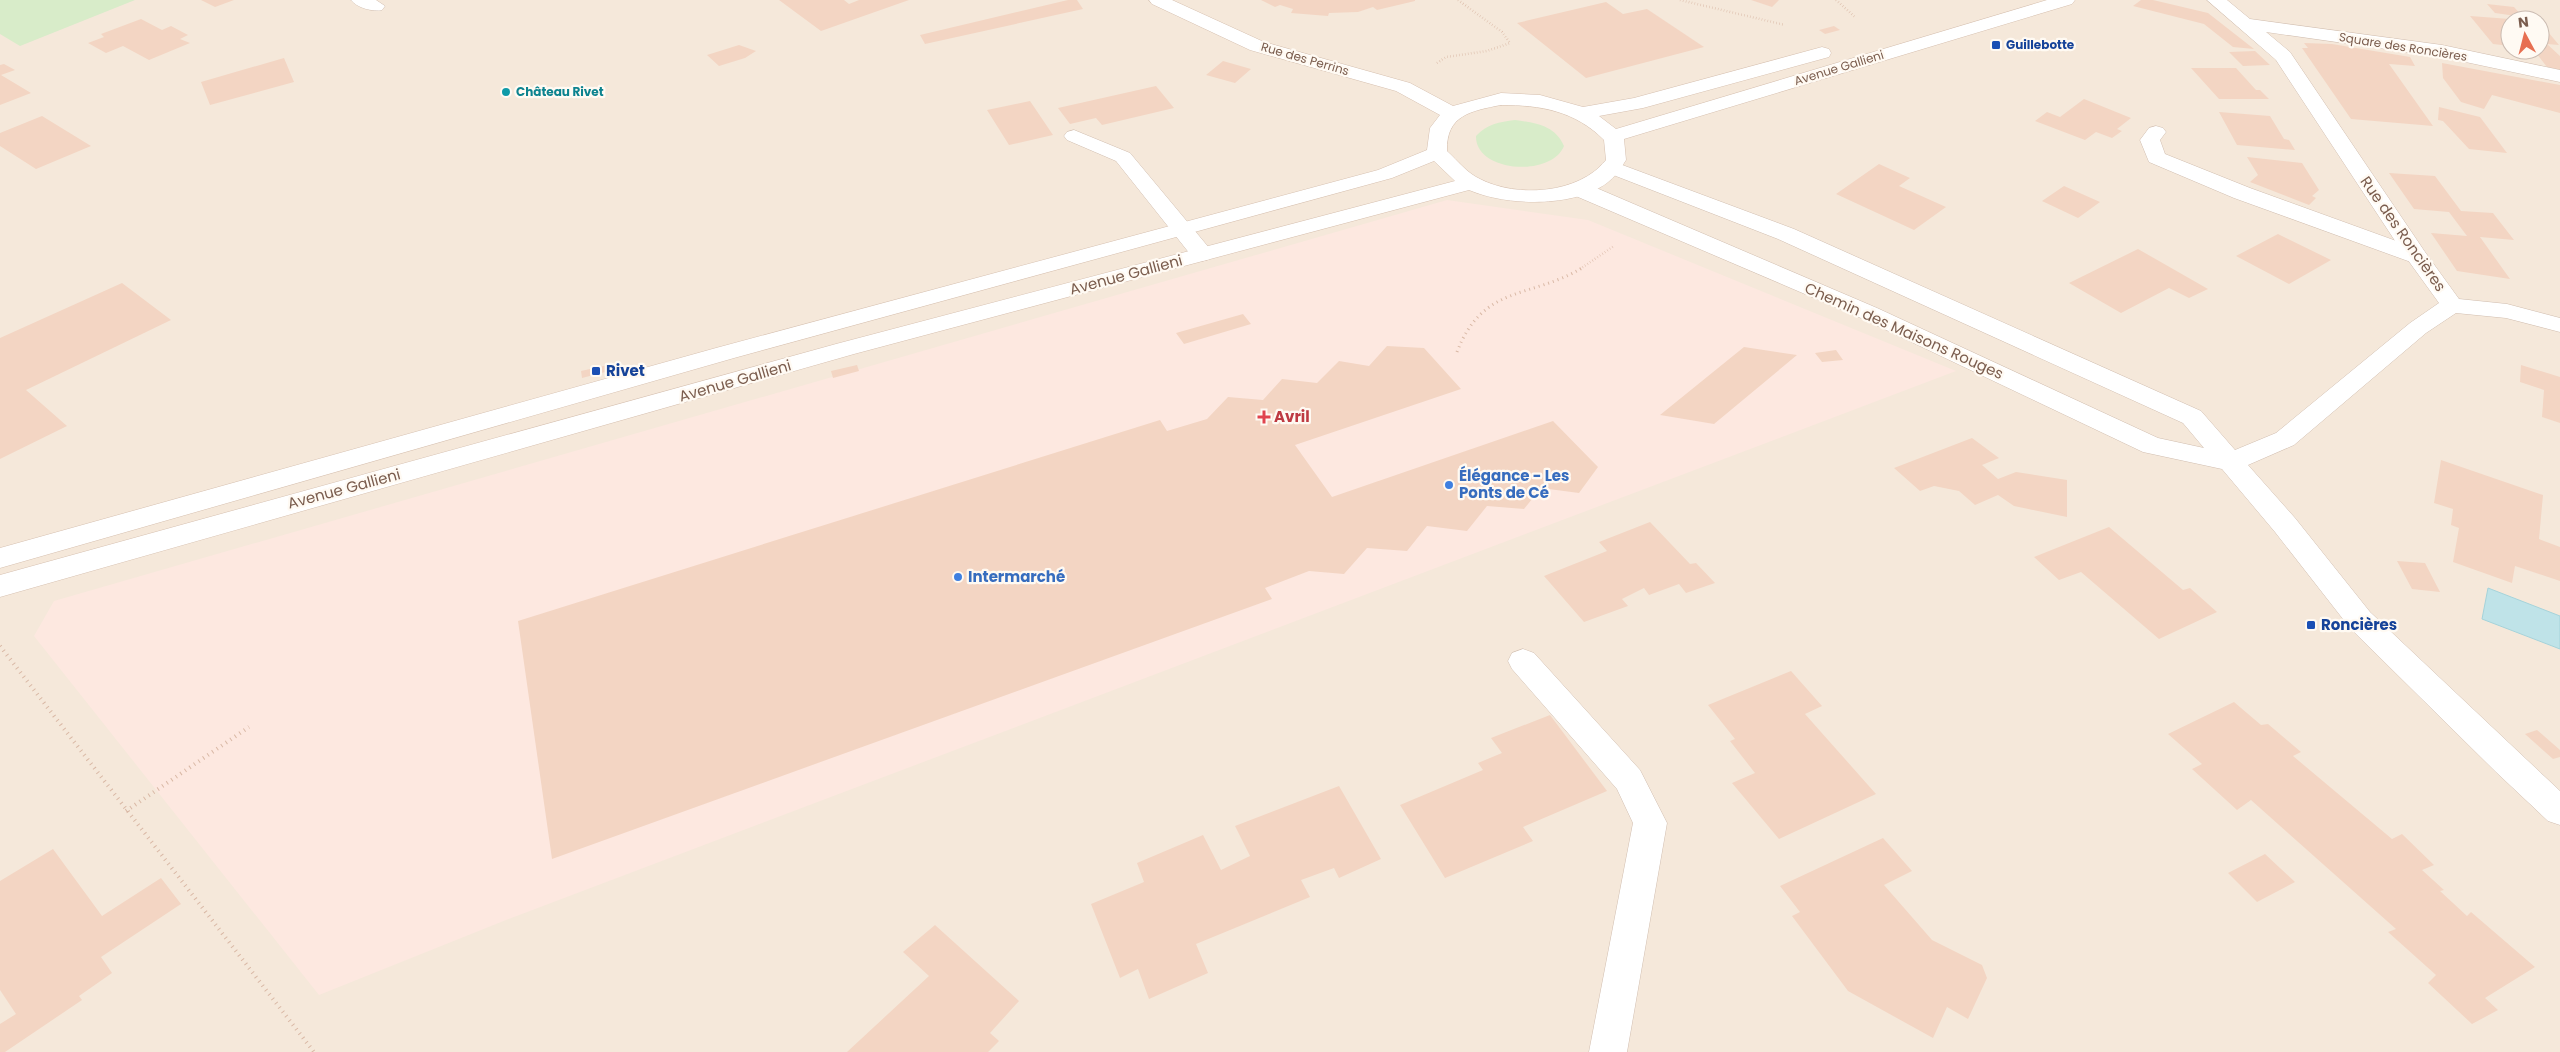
<svg xmlns="http://www.w3.org/2000/svg" width="2560" height="1052" font-family="Poppins,sans-serif">
	<style>
		.residential { fill: #f5e8da; fill-rule: evenodd }
		.commercial { fill: #fde8e0 }
		.green { fill: #d8ecc9 }
		.water { fill: #bfe3e8; stroke: #a5d3da }
		.building { fill: #f3d5c3 }
		.lines { fill: none; stroke-linecap: round; stroke-linejoin: round }
		.lane-casing { stroke: #d1beb0; stroke-width: 1 }
		.street-casing { stroke: #d1beb0; stroke-width: 1 }
		.secondary-casing { stroke: #d6c0b0; stroke-width: 1 }
		.path-far2 { stroke: #d9b8a5; stroke-width: 2.5; stroke-dasharray: 0.5 2.5; stroke-linecap: butt }
		.path-far1 { stroke: #d9b8a5; stroke-width: 3; stroke-dasharray: 1 4; stroke-linecap: butt }
		.path { stroke: #d9b8a5; stroke-width: 4; stroke-dasharray: 1 4.5; stroke-linecap: butt }
		.lane { fill: #fff; fill-rule: evenodd }
		.street { fill: #fff; fill-rule: evenodd }
		.secondary { fill: #fff; fill-rule: evenodd }
		.transit-dot { fill: #1a4fb4; stroke: #fffaf3; stroke-width: 2 }
		.culture-dot { fill: #0f9aa8; stroke: #fffaf3; stroke-width: 2 }
		.health-dot { fill: #e0444e; stroke: #fffaf3; stroke-width: 2 }
		.shop-dot { fill: #3f7fe0; stroke: #fffaf3; stroke-width: 2 }
		.labels { text-anchor: middle; stroke-width: 4.5; stroke-linejoin: round; paint-order: stroke }
		.far-transit-label { font-size: 12px; font-weight: bold; fill: #164399; stroke: #fffaf3; text-anchor: start }
		.far-street-label { font-size: 12px; fill: #7a5c4d; stroke: #fffaf3 }
		.far-culture-label { font-size: 12px; font-weight: bold; fill: #0d838f; stroke: #fffaf3; text-anchor: start }
		.street-label { font-size: 15px; fill: #7a5c4d; stroke: #fffaf3 }
		.transit-label { font-size: 15px; font-weight: bold; fill: #164399; stroke: #fffaf3; text-anchor: start }
		.health-label { font-size: 15px; font-weight: bold; fill: #be3a42; stroke: #fffaf3; text-anchor: start }
		.shop-label { font-size: 15px; font-weight: bold; fill: #366cbe; stroke: #fffaf3; text-anchor: start }
	</style>
	<rect width="100%" height="100%" fill="#fdf6ec"/>
	<path class="residential" d="M 0,0 L 2560,0 L 2560,1052 L 0,1052 ZM 2510,20 L 2540,20 L 2540,50 L 2510,50 Z"/>
	<path class="commercial" d="M 1447,200 L 1588,220 L 1956,371 L 506,920 L 319,995 L 34,636 L 54,601 Z"/>
	<path class="green" d="M 0,0 L 135,0 L 20,46 L 0,34 Z
		M 1515,120 C 1535,123 1555,125 1564,146 C 1551,178 1475,172 1476,136 C 1487,124 1499,122 1515,120 Z"/>
	<path class="water" d="M 2488,588 L 2560,616 L 2560,649 L 2482,619 Z"/>
	<path class="building" d="M 201,0 L 234,0 L 215,7 Z
		M 779,0 L 844,0 L 849,4 L 859,0 L 909,0 L 821,31 Z
		M 1068,0 L 1077,0 L 1083,9 L 925,44 L 920,35 Z
		M 1261,0 L 1415,0 L 1415,1 L 1377,10 L 1373,7 L 1358,12 L 1329,13 L 1328,16 L 1291,13 L 1293,9 L 1280,5 L 1275,7 Z
		M 1751,0 L 1779,0 L 1772,7 Z
		M 2141,0 L 2153,0 L 2208,13 L 2254,49 L 2233,47 L 2204,24 L 2133,6 Z
		M 1606,2 L 1623,14 L 1647,9 L 1704,47 L 1586,78 L 1517,23 Z
		M 2487,4 L 2514,7 L 2523,17 L 2495,13 Z
		M 2470,16 L 2510,19 L 2510,46 L 2493,44 Z
		M 141,19 L 162,30 L 171,26 L 188,35 L 180,39 L 190,43 L 149,60 L 123,46 L 106,53 L 88,43 L 104,37 L 101,34 Z
		M 1834,26 L 1840,30 L 1825,34 L 1819,30 Z
		M 2540,26 L 2543,26 L 2559,45 L 2547,44 L 2560,56 L 2560,70 L 2547,67 L 2537,54 L 2516,51 L 2540,50 Z
		M 2304,43 L 2332,44 L 2410,57 L 2415,66 L 2389,64 L 2433,126 L 2351,119 L 2302,48 L 2308,48 Z
		M 739,45 L 756,51 L 745,58 L 719,66 L 707,55 Z
		M 2255,51 L 2270,65 L 2243,66 L 2229,52 Z
		M 284,58 L 294,82 L 210,105 L 201,82 Z
		M 1223,61 L 1251,69 L 1235,83 L 1206,75 Z
		M 2442,63 L 2560,85 L 2560,113 L 2492,95 L 2484,109 L 2461,102 L 2443,78 Z
		M 4,64 L 15,70 L 1,75 L 31,93 L 0,105 L 0,65 Z
		M 2191,68 L 2236,68 L 2256,90 L 2260,90 L 2269,99 L 2219,99 Z
		M 1156,86 L 1174,108 L 1102,125 L 1096,118 L 1070,124 L 1058,108 Z
		M 2084,99 L 2131,118 L 2117,129 L 2122,131 L 2112,138 L 2096,132 L 2085,140 L 2035,121 L 2047,112 L 2060,117 Z
		M 1030,101 L 1053,135 L 1009,145 L 987,110 Z
		M 2439,107 L 2480,117 L 2507,153 L 2469,149 L 2443,121 L 2438,120 Z
		M 2219,112 L 2270,116 L 2284,139 L 2289,140 L 2295,150 L 2237,145 Z
		M 42,116 L 91,146 L 36,169 L 0,146 L 0,133 Z
		M 2247,157 L 2302,163 L 2319,190 L 2312,196 L 2316,198 L 2309,205 L 2250,182 L 2258,175 Z
		M 1879,164 L 1910,178 L 1899,186 L 1946,207 L 1914,230 L 1836,194 Z
		M 2389,173 L 2435,176 L 2461,211 L 2493,213 L 2514,240 L 2480,237 L 2510,279 L 2457,271 L 2431,233 L 2467,236 L 2449,212 L 2414,209 Z
		M 2064,186 L 2100,202 L 2078,218 L 2042,201 Z
		M 2278,234 L 2331,260 L 2289,284 L 2236,256 Z
		M 2138,249 L 2208,289 L 2189,298 L 2169,288 L 2121,313 L 2069,283 Z
		M 122,283 L 171,320 L 26,390 L 67,426 L 0,459 L 0,338 Z
		M 1243,314 L 1251,324 L 1184,344 L 1176,333 Z
		M 1387,346 L 1424,348 L 1461,389 L 1295,445 L 1332,497 L 1553,421 L 1598,467 L 1579,493 L 1541,488 L 1524,509 L 1487,506 L 1467,531 L 1427,526 L 1407,551 L 1367,548 L 1344,574 L 1309,571 L 1265,588 L 1272,599 L 552,859 L 518,621 L 1160,420 L 1167,431 L 1207,419 L 1228,397 L 1263,400 L 1282,379 L 1317,383 L 1339,361 L 1369,366 Z
		M 1744,347 L 1797,355 L 1714,424 L 1660,415 Z
		M 1836,350 L 1843,360 L 1822,362 L 1815,353 Z
		M 608,365 L 609,371 L 582,378 L 581,371 Z
		M 857,365 L 859,371 L 833,378 L 831,371 Z
		M 2521,365 L 2560,377 L 2560,423 L 2542,417 L 2544,390 L 2520,382 Z
		M 1972,438 L 1999,458 L 1982,465 L 1998,479 L 2016,472 L 2067,480 L 2067,517 L 2014,506 L 1998,495 L 1975,505 L 1959,491 L 1934,486 L 1920,491 L 1894,468 Z
		M 2441,460 L 2543,495 L 2539,539 L 2560,547 L 2560,581 L 2515,566 L 2512,583 L 2453,562 L 2459,528 L 2451,525 L 2453,509 L 2434,503 Z
		M 1650,522 L 1690,564 L 1696,563 L 1715,583 L 1686,593 L 1679,584 L 1649,595 L 1644,588 L 1622,599 L 1628,606 L 1584,622 L 1544,576 L 1607,551 L 1599,542 Z
		M 2109,527 L 2183,590 L 2190,588 L 2217,612 L 2159,639 L 2081,572 L 2059,580 L 2034,557 Z
		M 2397,561 L 2425,563 L 2440,592 L 2412,589 Z
		M 1791,671 L 1822,706 L 1805,714 L 1876,794 L 1779,839 L 1732,783 L 1755,773 L 1730,741 L 1735,739 L 1708,705 Z
		M 2234,702 L 2261,725 L 2268,724 L 2301,752 L 2293,756 L 2392,839 L 2402,834 L 2434,865 L 2422,870 L 2444,890 L 2440,891 L 2467,916 L 2471,912 L 2535,967 L 2485,998 L 2498,1010 L 2472,1024 L 2428,983 L 2436,975 L 2388,932 L 2396,929 L 2251,800 L 2237,810 L 2192,769 L 2202,764 L 2168,734 Z
		M 1550,715 L 1607,791 L 1523,827 L 1533,841 L 1445,878 L 1400,805 L 1483,770 L 1478,763 L 1502,753 L 1491,738 Z
		M 2537,730 L 2560,750 L 2560,757 L 2553,759 L 2525,734 Z
		M 1339,786 L 1381,859 L 1339,878 L 1334,868 L 1301,880 L 1310,897 L 1196,944 L 1208,973 L 1149,999 L 1138,969 L 1120,978 L 1091,904 L 1144,882 L 1137,863 L 1203,835 L 1221,870 L 1250,856 L 1235,826 Z
		M 1883,838 L 1912,871 L 1884,885 L 1932,940 L 1982,965 L 1987,978 L 1968,1019 L 1947,1007 L 1933,1038 L 1848,991 L 1792,916 L 1800,912 L 1780,886 Z
		M 53,849 L 102,916 L 161,878 L 181,904 L 101,957 L 112,973 L 79,996 L 82,1000 L 5,1052 L 0,1052 L 0,1024 L 16,1014 L 0,990 L 0,881 Z
		M 2265,854 L 2295,882 L 2257,902 L 2228,873 Z
		M 935,925 L 1019,1001 L 990,1033 L 999,1041 L 988,1052 L 847,1052 L 929,976 L 903,952 Z"/>
	<g class="lines">
		<g class="lane-casing">
			<path id="lane" d="M 2156,126 L 2163,128 L 2166,132 L 2160,140 L 2165,154 L 2250,188 L 2424,251 L 2427,256 L 2424,261 L 2416,263 L 2408,261 L 2234,198 L 2149,162 L 2140,140 L 2149,128 Z
				M 1074,130 L 1130,153 L 1210,249 L 1213,254 L 1210,259 L 1202,261 L 1194,259 L 1116,161 L 1067,140 L 1064,136 L 1067,132 Z
				M 1523,649 L 1534,653 L 1640,770 L 1667,823 L 1627,1052 L 1589,1052 L 1633,823 L 1617,789 L 1512,669 L 1508,661 L 1512,653 Z"/>
		</g>
		<g class="street-casing">
			<path id="street" d="M 351,0 L 376,0 L 385,6 L 382,10 C 373,12 357,8 351,0 Z
				M 2207,0 L 2227,0 L 2250,19 L 2442,45 L 2560,70 L 2560,82 L 2442,57 L 2266,32 L 2290,52 L 2425,252 L 2459,299 L 2507,304 L 2560,318 L 2560,332 L 2506,318 L 2456,313 L 2426,333 L 2294,445 L 2248,465 L 2295,518 L 2370,612 L 2560,791 L 2560,825 L 2548,821 L 2496,772 L 2350,628 L 2275,532 L 2222,469 L 2143,452 L 1861,318 L 1571,194 L 1568,189 L 1571,184 L 1579,183 L 1587,184 L 1877,308 L 2158,438 L 2204,448 L 2183,423 L 1778,239 L 1603,171 L 1600,167 L 1603,163 L 1610,161 L 1617,163 L 1794,229 L 2201,411 L 2235,450 L 2276,433 L 2410,323 L 2439,303 L 2405,256 L 2276,60 Z"/>
		</g>
		<g class="secondary-casing">
			<path id="secondary" d="M 1149,0 L 1172,0 L 1264,42 L 1410,83 L 1453,106 L 1501,93 L 1540,95 L 1583,107 L 1634,98 L 1822,47 L 1829,49 L 1831,53 L 1829,57 L 1643,108 L 1599,116 L 1616,129 L 2047,0 L 2075,0 L 2072,4 L 1624,139 L 1626,160 C 1621,168 1615,177 1607,183 C 1573,208 1506,206 1469,190 L 854,354 L 0,597 L 0,575 L 836,344 L 1455,181 L 1434,161 L 1392,178 L 734,358 L 0,568 L 0,548 L 716,348 L 1378,170 L 1427,150 L 1430,128 L 1440,115 L 1396,91 L 1250,50 L 1152,4 ZM 1501,105 C 1541,105 1575,111 1604,140 L 1606,160 C 1579,194 1517,198 1480,179 C 1467,173 1458,161 1447,151 C 1446,115 1471,111 1501,105 Z"/>
		</g>
		<path class="path-far2" d="M 1680,0 L 1785,25
			M 1836,0 L 1856,18
			M 1437,63 L 1446,57 L 1487,51 L 1510,43 L 1502,32 L 1458,0
			M 1580,269 L 1614,246"/>
		<path class="path-far1" d="M 1457,352 C 1483,284 1530,299 1582,268"/>
		<path class="path" d="M 0,646 L 314,1052
			M 126,811 L 249,727"/>
		<use href="#lane" class="lane"/>
		<use href="#street" class="street"/>
		<use href="#secondary" class="secondary"/>
	</g>
	<g class="transit-dot">
		<rect x="1991" y="40" width="10" height="10" rx="2.5"/>
		<rect x="591" y="366" width="10" height="10" rx="2.5"/>
		<rect x="2306" y="620" width="10" height="10" rx="2.5"/>
	</g>
	<circle class="culture-dot" cx="506" cy="92" r="5"/>
	<path class="health-dot" d="M1261.5 409.5h5v5h5v5h-5v5h-5v-5h-5v-5h5z"/>
	<g class="shop-dot">
		<circle cx="1449" cy="485" r="5"/>
		<circle cx="958" cy="577" r="5"/>
	</g>
	<g class="labels">
		<g class="far-transit-label">
			<text x="2006" y="49">Guillebotte</text>
		</g>
		<g class="far-street-label">
			<text transform="translate(2403 47) rotate(9)" y="4">Square des Roncières</text>
			<text transform="translate(1305 59) rotate(16)" y="4">Rue des Perrins</text>
			<text transform="translate(1839 68) rotate(-17)" y="4">Avenue Gallieni</text>
		</g>
		<g class="far-culture-label">
			<text x="516" y="96">Château Rivet</text>
		</g>
		<g class="street-label">
			<text transform="translate(2403 234) rotate(55)" y="5">Rue des Roncières</text>
			<text transform="translate(1126 275) rotate(-15)" y="5">Avenue Gallieni</text>
			<text transform="translate(1904 331) rotate(24)" y="5">Chemin des Maisons Rouges</text>
			<text transform="translate(735 381) rotate(-16)" y="5">Avenue Gallieni</text>
			<text transform="translate(344 489) rotate(-15)" y="5">Avenue Gallieni</text>
		</g>
		<g class="transit-label">
			<text x="606" y="376">Rivet</text>
			<text x="2321" y="630">Roncières</text>
		</g>
		<g class="health-label">
			<text x="1274" y="422">Avril</text>
		</g>
		<g class="shop-label">
			<text x="1459" y="481">Élégance - Les<tspan x="1459" dy="17">Ponts de Cé</tspan></text>
			<text x="968" y="582">Intermarché</text>
		</g>
	</g>
	<g transform="translate(2525 35) rotate(353)"><circle r="24" fill="#fffaf3" stroke="#cabbb1"/>
	<path d="M0-4L9 19L0 12L-9 19Z" fill="#e76f51"/>
	<text y="-8" font-size="14" font-weight="bold" text-anchor="middle" fill="#7a5c4d">N</text>
	</g>
</svg>
